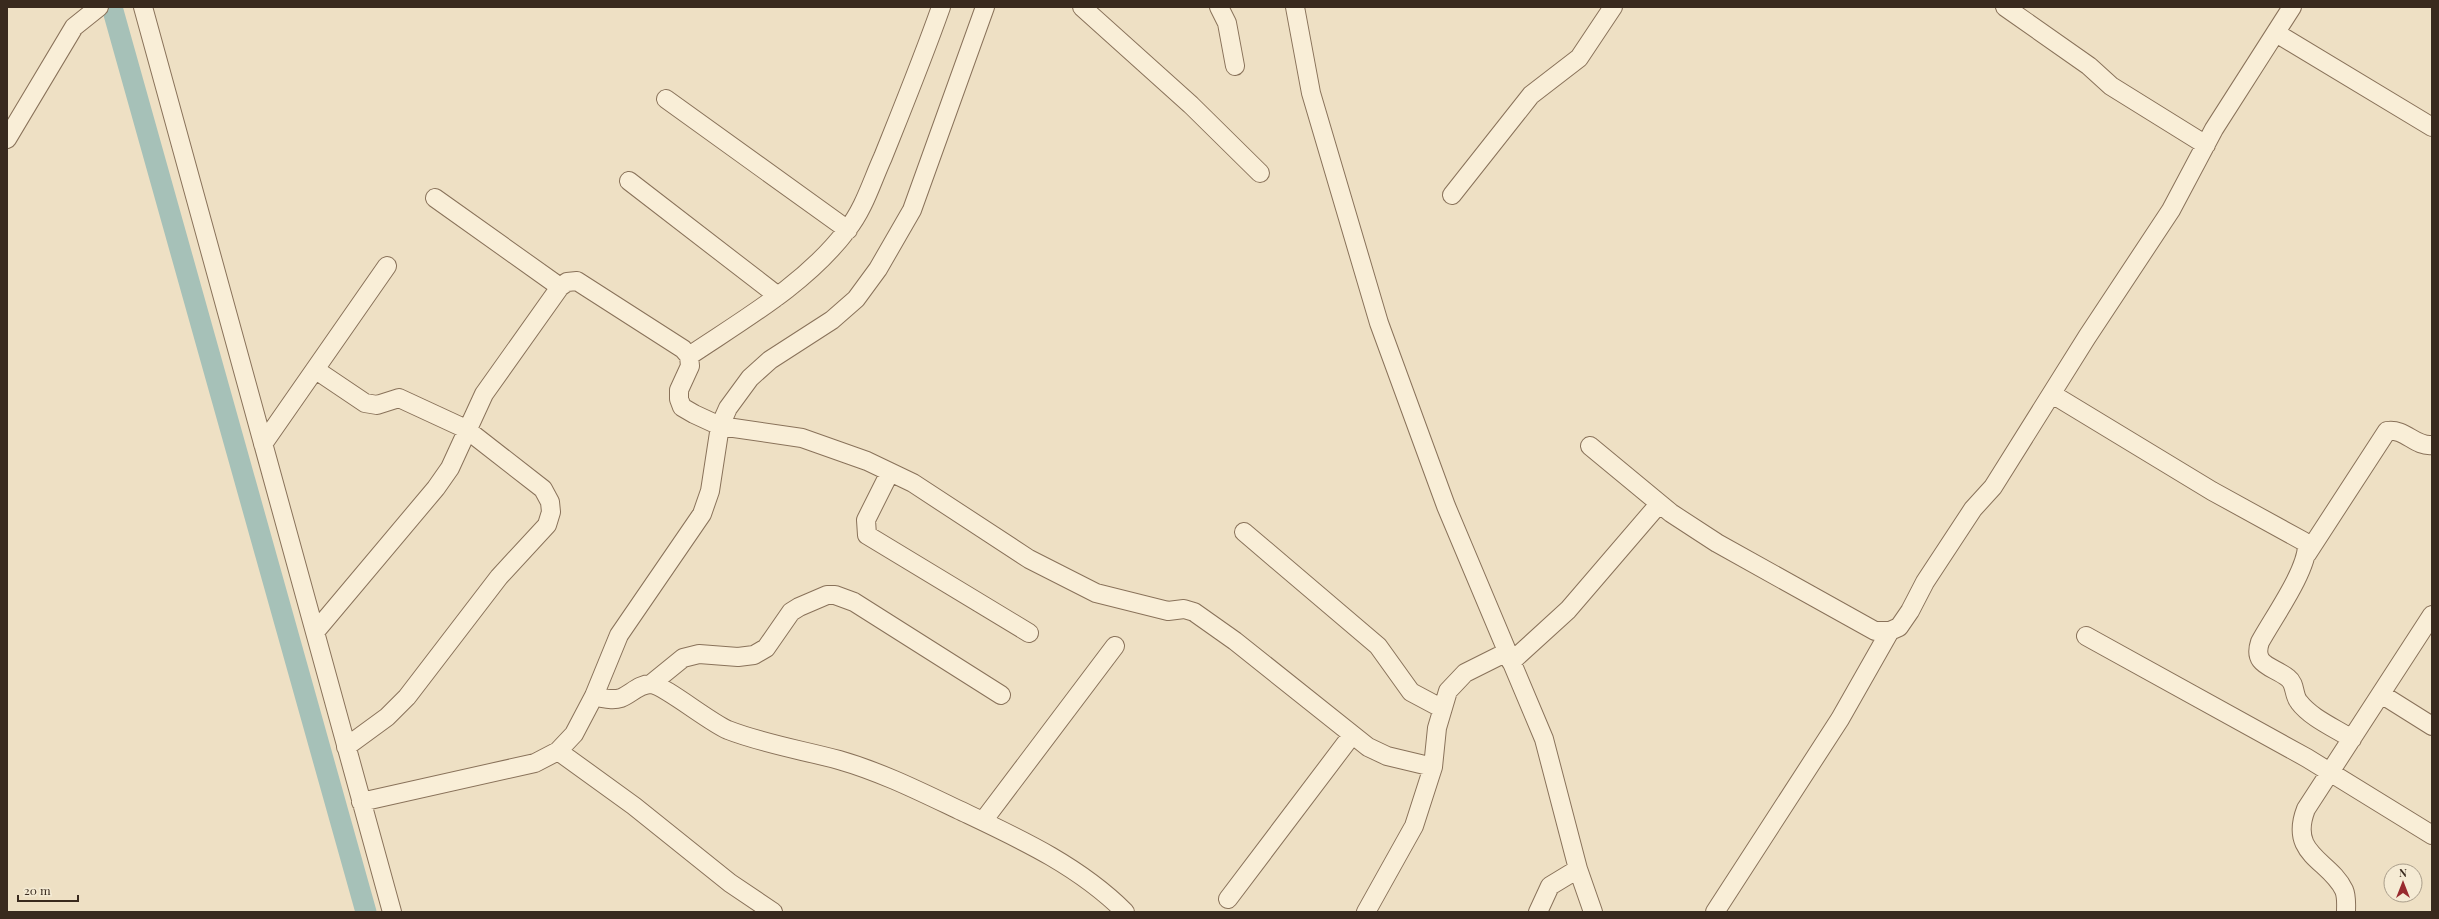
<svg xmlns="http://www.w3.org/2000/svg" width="2439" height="919" font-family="'Playfair Display',serif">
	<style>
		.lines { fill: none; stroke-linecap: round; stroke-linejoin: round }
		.canal { stroke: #a6c1b8; stroke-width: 21 }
		.minor-casing { stroke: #89725a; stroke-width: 20 }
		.minor { stroke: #f9eed7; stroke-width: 18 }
	</style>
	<rect width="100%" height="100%" fill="#eee0c4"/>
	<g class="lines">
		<path class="canal" d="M 112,7 L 366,912"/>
		<g class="minor-casing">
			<path id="minor" d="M 143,7 L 392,912
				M 1082,7 L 1191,105 L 1260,173
				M 1219,7 L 1227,23 L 1235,66
				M 1295,7 L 1311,93 L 1379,323 L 1446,506 L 1544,739 L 1578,869 L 1593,912
				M 2005,7 L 2089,66 L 2111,86 L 2206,145
				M 2276,33 L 2432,127
				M 666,99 L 848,230
				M 7,139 L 74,27 L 99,7
				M 629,181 L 778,296
				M 1452,195 L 1531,95 L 1579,58 L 1613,7
				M 435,198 L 560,287
				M 689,356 C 744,319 806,284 847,230 C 864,209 872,181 883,157 C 903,107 923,58 941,7
				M 316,370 L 365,403 L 377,405 L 399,398 L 466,429 L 543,489 L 550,502 L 551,512 L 547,525 L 499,577 L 407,697 L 387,717 L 346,747
				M 2052,394 L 2212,491 L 2303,541 L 2307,545 C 2307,571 2273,618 2260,642 C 2252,666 2273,666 2288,678 C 2296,684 2293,695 2299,702 C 2311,718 2335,728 2352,739
				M 263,444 L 387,266
				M 1590,446 L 1671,513 L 1717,543 L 1875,631 L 1890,631 L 1899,627 L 1910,611 L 1925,582 L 1973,509 L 1993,487 L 2087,337 L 2171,210 L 2214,129 L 2292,7
				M 890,472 L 866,520 L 867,535 L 1029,633
				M 1244,532 L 1378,646 L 1411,692 L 1441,708
				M 2307,554 L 2387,431 C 2405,428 2415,447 2432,445
				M 315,632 L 436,488 L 450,468 L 484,394 L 560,287 L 567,282 L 577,281 L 683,349 L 689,356 L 690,366 L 679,390 L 679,399 L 682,407 L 694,414 L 720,426 L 802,438 L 867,461 L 913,483 L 1029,559 L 1096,593 L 1168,611 L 1184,609 L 1194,612 L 1235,641 L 1368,747 L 1387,756 L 1433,767
				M 2086,636 L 2307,758 L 2432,835
				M 1511,662 L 1568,610 L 1659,504
				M 651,684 L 683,658 L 699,654 L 738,657 L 754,655 L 766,648 L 791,612 L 799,607 L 827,595 L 835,595 L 854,602 L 1001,695
				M 2381,694 L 2432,726
				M 594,696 C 603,698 612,701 621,698 C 631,694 639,684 651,684 C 664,685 709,722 728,730 C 764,744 802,750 839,760 C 881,772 919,791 959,810 C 1018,838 1078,865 1125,912
				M 558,751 L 634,806 L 730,883 L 773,912
				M 361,802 L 535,763 L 558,751 L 574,734 L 594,696 L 619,635 L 702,514 L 710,491 L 720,426 L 728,408 L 750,378 L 770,360 L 832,320 L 856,299 L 878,269 L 912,210 L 985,7
				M 983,821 L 1115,646
				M 1228,899 L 1352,735
				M 1366,912 L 1414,826 L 1433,767 L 1437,728 L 1448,691 L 1465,673 L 1507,652
				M 1538,912 L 1550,886 L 1578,869
				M 1715,912 L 1840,719 L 1890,631
				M 2346,912 C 2346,905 2347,897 2344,890 C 2330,860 2288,855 2306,809 L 2432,615"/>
		</g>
		<use href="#minor" class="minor"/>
	</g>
	<rect width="2439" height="919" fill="none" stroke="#392a1e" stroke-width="16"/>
	<g transform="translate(2403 883)"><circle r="19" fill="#f5ebd4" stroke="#aa9e8b"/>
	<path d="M0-3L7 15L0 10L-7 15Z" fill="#982a2e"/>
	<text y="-6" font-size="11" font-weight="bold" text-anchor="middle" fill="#392a1e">N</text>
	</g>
	<path d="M18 895v6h60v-6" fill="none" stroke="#392a1e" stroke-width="2"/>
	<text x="24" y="895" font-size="12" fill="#392a1e" stroke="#f5ebd4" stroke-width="3" paint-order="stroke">20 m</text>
</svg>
